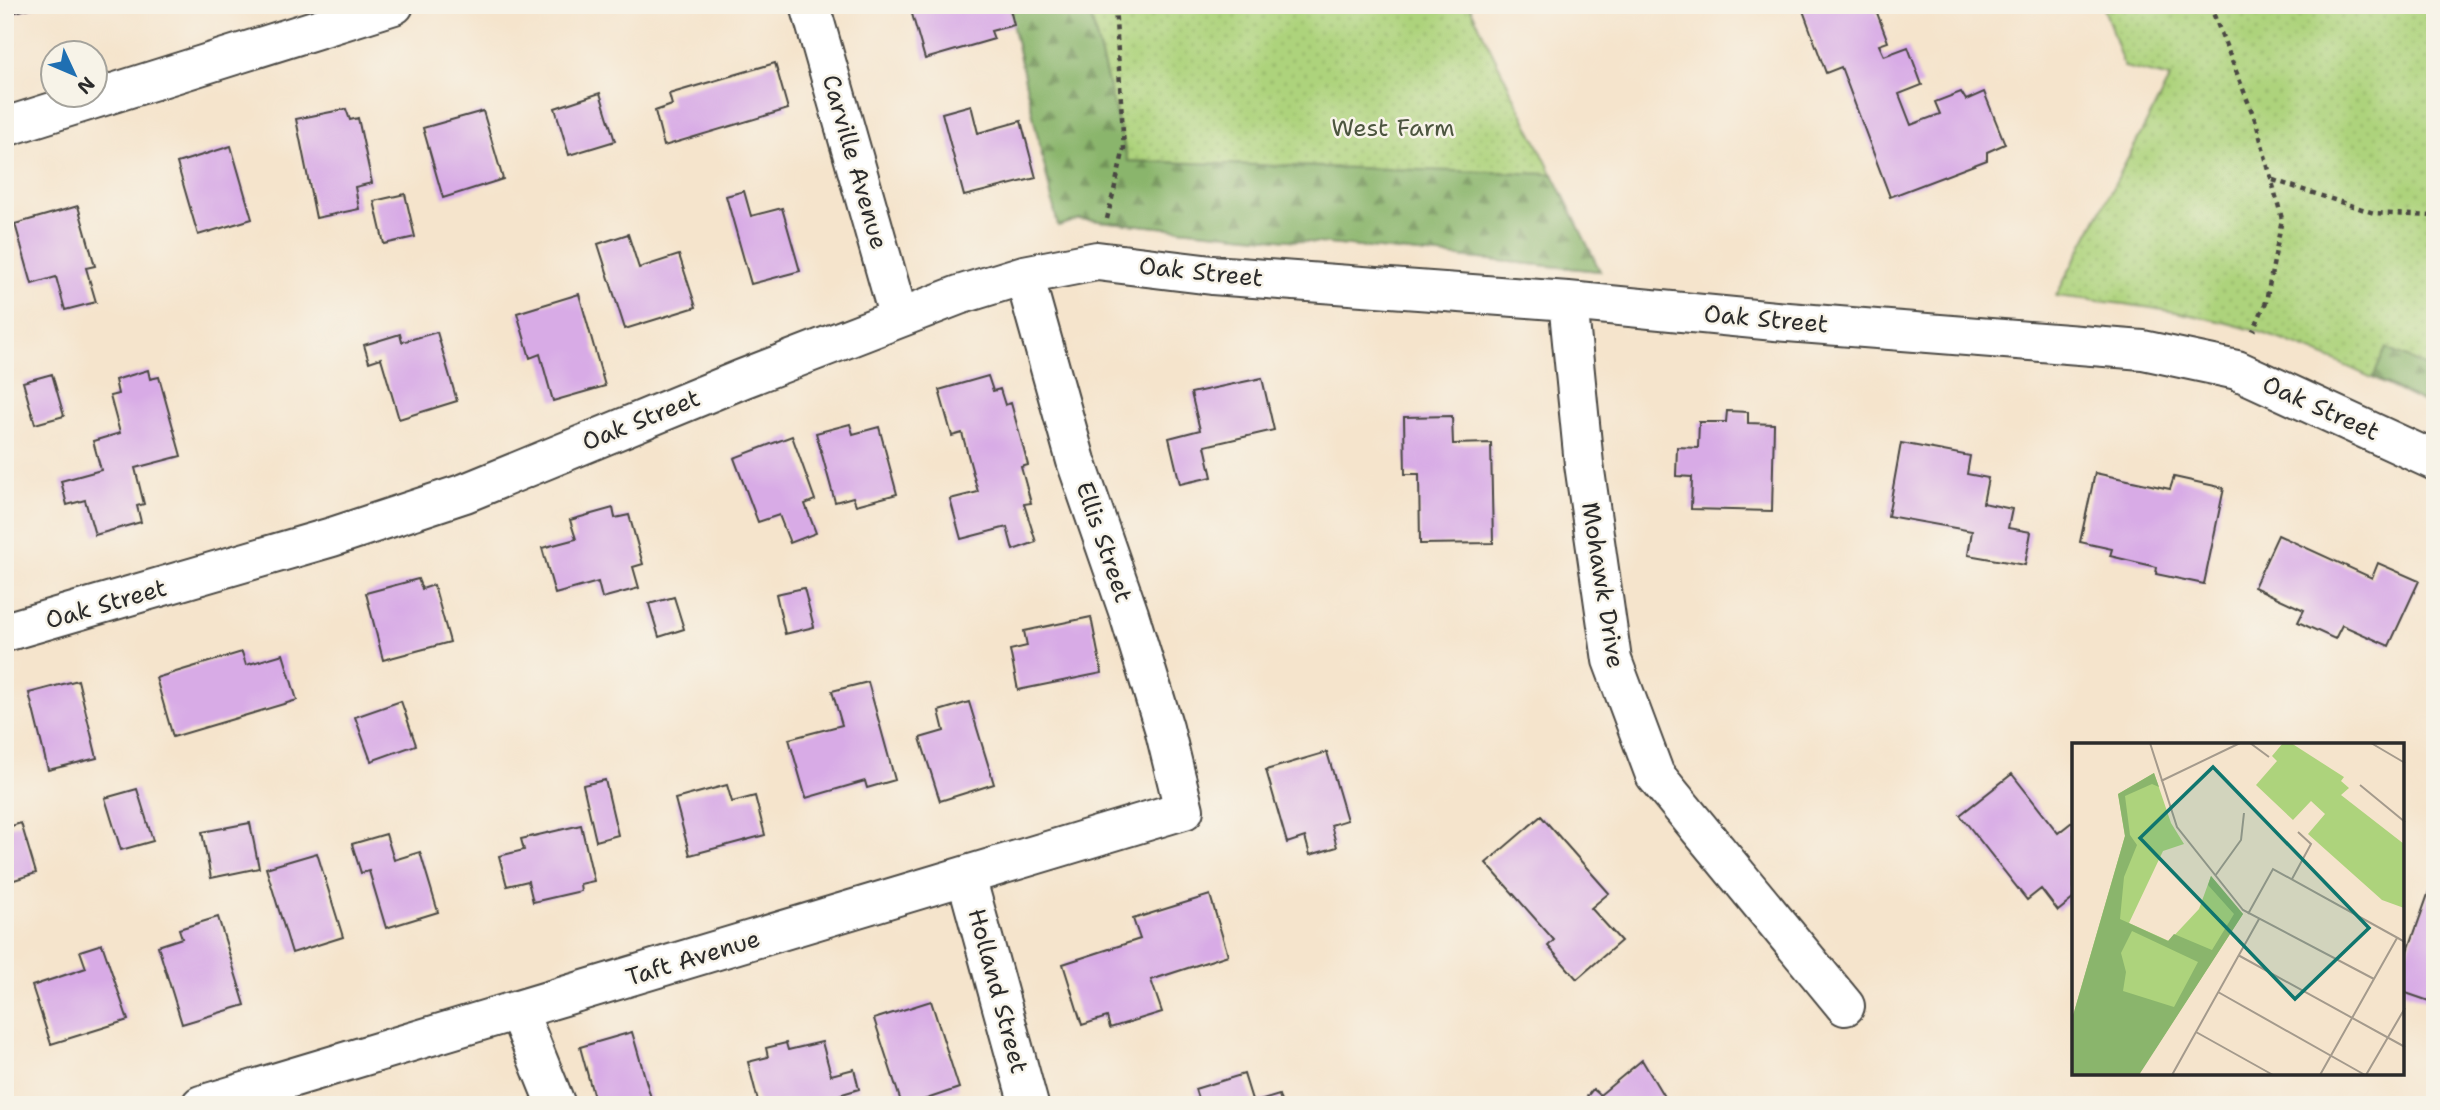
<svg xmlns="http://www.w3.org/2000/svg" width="2440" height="1110" font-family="'Shantell Sans',sans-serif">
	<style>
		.green { fill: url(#green-dots); stroke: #6c7f54; stroke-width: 2 }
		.forest { fill: url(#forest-firs); stroke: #5a704c; stroke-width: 2 }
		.building { fill: #d8abe6 }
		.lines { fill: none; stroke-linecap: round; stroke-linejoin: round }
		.street-casing { stroke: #494743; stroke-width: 42 }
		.path { stroke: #494743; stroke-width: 4.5; stroke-dasharray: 5 5; stroke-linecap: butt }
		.street { stroke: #fff; stroke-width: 38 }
		.labels { text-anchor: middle; stroke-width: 5; stroke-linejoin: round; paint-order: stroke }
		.park-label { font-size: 24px; fill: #4c553f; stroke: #f7f3e8 }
		.street-label { font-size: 24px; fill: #2b2b2b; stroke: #f7f3e8 }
		.inset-road { fill: none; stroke: #a49a8c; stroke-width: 2 }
		.view { fill: #0f766e; fill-opacity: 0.15; stroke: #0f766e; stroke-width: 3.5 }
		.inset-edge { fill: none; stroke: #2b2b2b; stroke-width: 3.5 }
	</style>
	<defs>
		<pattern id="green-dots" width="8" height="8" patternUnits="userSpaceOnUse" patternTransform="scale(1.75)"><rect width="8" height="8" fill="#add37c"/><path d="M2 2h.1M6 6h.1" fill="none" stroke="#95b56b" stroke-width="1.8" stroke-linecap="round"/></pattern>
		<pattern id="forest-firs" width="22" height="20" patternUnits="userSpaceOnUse" patternTransform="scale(1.75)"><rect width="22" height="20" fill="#8ab56c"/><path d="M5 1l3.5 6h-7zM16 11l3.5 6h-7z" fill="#719359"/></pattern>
	</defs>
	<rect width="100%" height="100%" fill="#f7f3e8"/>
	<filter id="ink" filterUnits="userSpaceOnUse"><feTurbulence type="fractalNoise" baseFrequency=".0143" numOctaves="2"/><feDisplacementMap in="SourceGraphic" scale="14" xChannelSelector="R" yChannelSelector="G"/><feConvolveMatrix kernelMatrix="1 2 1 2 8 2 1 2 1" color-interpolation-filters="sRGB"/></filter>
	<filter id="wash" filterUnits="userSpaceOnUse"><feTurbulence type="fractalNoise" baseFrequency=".00686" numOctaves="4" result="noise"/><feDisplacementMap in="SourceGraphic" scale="28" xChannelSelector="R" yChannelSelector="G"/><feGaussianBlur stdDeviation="1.57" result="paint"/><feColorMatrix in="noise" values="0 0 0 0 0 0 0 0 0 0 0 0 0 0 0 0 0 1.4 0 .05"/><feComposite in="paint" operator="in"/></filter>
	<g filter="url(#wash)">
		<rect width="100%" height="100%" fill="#f5e4cc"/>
		<path class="green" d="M 1008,5 L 1469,5 L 1600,271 L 1079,219 L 1058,226 Z
			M 2103,5 L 2435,5 L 2435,408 C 2372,378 2309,346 2242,327 C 2181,310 2119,303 2056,296 L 2170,78 L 2124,67 Z"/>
		<path class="forest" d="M 1008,5 L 1088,5 L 1128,161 L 1553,174 L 1600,271 L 1079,219 L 1058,226 Z
			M 2386,348 L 2435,371 L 2435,408 L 2373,378 Z"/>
		<g id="blocks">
			<path class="building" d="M 5,5 L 37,5 L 38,6 L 5,15 Z
				M 918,5 L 1009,5 L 1014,25 L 991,31 L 994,39 L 925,59 L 910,7 Z
				M 1801,5 L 1874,5 L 1888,42 L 1879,45 L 1884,56 L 1908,47 L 1922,85 L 1899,94 L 1911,125 L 1940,114 L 1935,102 L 1961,92 L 1966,100 L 1984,92 L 2005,144 L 1987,152 L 1987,160 L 1890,197 L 1841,67 L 1826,73 Z
				M 775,63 L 788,109 L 664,146 L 655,111 L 672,105 L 669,94 Z
				M 600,93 L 615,141 L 569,155 L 555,108 Z
				M 971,105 L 978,133 L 1021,121 L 1036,178 L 964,196 L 942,113 Z
				M 346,109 L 350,120 L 358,118 L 372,183 L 355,187 L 359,209 L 316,218 L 296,119 Z
				M 483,111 L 503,179 L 443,198 L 423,128 Z
				M 231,146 L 252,219 L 198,235 L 177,163 Z
				M 744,191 L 751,216 L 782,208 L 800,271 L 751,284 L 726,196 Z
				M 405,194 L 415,237 L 384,244 L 374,201 Z
				M 78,206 L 95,266 L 86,268 L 96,302 L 65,310 L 56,277 L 32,284 L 15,224 Z
				M 628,234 L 639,268 L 679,255 L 696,307 L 625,329 L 598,244 Z
				M 579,294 L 605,386 L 553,401 L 540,354 L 530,358 L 517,313 Z
				M 437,332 L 457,401 L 399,419 L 381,358 L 369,362 L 364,345 L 400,334 L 402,342 Z
				M 148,370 L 150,379 L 159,377 L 181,456 L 135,468 L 144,504 L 137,506 L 141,522 L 95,535 L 85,500 L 67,505 L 61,481 L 101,470 L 93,441 L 120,433 L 110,396 L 118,394 L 115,380 Z
				M 52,374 L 64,416 L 35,424 L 23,382 Z
				M 988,376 L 993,391 L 1000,389 L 1005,405 L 1011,403 L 1028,465 L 1021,467 L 1031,503 L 1024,504 L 1036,542 L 1013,550 L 1007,527 L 961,539 L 950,499 L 978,492 L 962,433 L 952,436 L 939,390 Z
				M 1262,378 L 1274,430 L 1205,446 L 1212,477 L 1180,484 L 1169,438 L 1200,430 L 1191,393 Z
				M 1727,411 L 1748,412 L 1748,423 L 1774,424 L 1772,511 L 1691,509 L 1692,477 L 1676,476 L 1677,447 L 1698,448 L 1699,422 L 1726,422 Z
				M 1452,416 L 1453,444 L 1491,443 L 1493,543 L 1420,544 L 1419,474 L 1405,474 L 1404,417 Z
				M 850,424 L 853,434 L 879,427 L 897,494 L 856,505 L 853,497 L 835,502 L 816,433 Z
				M 792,436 L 815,500 L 805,504 L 816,533 L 790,543 L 779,515 L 758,522 L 734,458 Z
				M 1901,443 L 1970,456 L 1967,474 L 1988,478 L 1983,503 L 2012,509 L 2008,528 L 2031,532 L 2025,565 L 1968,555 L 1972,531 L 1888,516 Z
				M 2095,473 L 2170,489 L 2174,477 L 2224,488 L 2204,584 L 2156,574 L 2157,567 L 2110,556 L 2112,549 L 2080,542 Z
				M 613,508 L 615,518 L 629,515 L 643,564 L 633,567 L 639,588 L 602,598 L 598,582 L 555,594 L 542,548 L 576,539 L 570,520 Z
				M 2278,535 L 2372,578 L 2378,563 L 2419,581 L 2389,646 L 2342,625 L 2335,639 L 2298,622 L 2304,610 L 2254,587 Z
				M 418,579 L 422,589 L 434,585 L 450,642 L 383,660 L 366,593 Z
				M 804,588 L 814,627 L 785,634 L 776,594 Z
				M 674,597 L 684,629 L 659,637 L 649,604 Z
				M 1091,617 L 1102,673 L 1018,690 L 1010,650 L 1027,646 L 1024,631 Z
				M 242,652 L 246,665 L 283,654 L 297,700 L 173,737 L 156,678 Z
				M 78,680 L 97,758 L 48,770 L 29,693 Z
				M 868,682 L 895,780 L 867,788 L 865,781 L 806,798 L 789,739 L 842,725 L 832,691 Z
				M 401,701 L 416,745 L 371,761 L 355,717 Z
				M 969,702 L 994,784 L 940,801 L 920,738 L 944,731 L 939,711 Z
				M 1327,752 L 1347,820 L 1331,825 L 1337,847 L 1310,855 L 1305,837 L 1287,843 L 1266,770 Z
				M 2012,774 L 2058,833 L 2072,822 L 2074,826 L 2074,898 L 2058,911 L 2041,889 L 2027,900 L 1960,815 Z
				M 605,780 L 618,835 L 596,841 L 583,785 Z
				M 727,785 L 732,802 L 755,796 L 765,835 L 690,855 L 675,799 Z
				M 137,789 L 153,841 L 121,850 L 105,798 Z
				M 1541,816 L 1609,893 L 1591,908 L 1621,941 L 1577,979 L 1548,946 L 1554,940 L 1486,863 Z
				M 21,823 L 36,873 L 5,883 L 5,828 Z
				M 250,823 L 259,868 L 211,878 L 202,832 Z
				M 581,825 L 594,881 L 580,884 L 581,891 L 533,902 L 528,881 L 507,886 L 499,856 L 524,850 L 521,839 Z
				M 386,834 L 394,860 L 420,852 L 438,912 L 386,928 L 369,871 L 361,873 L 352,844 Z
				M 317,853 L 343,937 L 292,953 L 266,868 Z
				M 2431,886 L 2435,888 L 2435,1003 L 2403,992 L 2403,965 Z
				M 1210,895 L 1228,955 L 1151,980 L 1162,1012 L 1110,1028 L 1107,1017 L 1082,1025 L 1063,964 L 1140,939 L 1133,919 Z
				M 218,917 L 245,1005 L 182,1024 L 158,946 L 182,938 L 179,929 Z
				M 102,944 L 128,1020 L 51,1044 L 32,986 L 86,968 L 80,951 Z
				M 931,1001 L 959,1088 L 909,1105 L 902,1105 L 874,1019 Z
				M 632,1032 L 653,1105 L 596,1105 L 580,1047 Z
				M 822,1042 L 831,1075 L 854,1069 L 859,1089 L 839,1095 L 841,1105 L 759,1105 L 748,1062 L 768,1057 L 766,1048 L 786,1043 L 788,1050 Z
				M 1642,1060 L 1669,1105 L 1580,1105 L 1593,1089 L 1600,1095 Z
				M 1244,1074 L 1253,1103 L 1279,1095 L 1282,1105 L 1200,1105 L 1195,1089 Z"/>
		</g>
	</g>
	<g filter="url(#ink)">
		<use href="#blocks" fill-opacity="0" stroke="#494743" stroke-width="2"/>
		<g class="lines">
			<g class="street-casing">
				<path id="street" d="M 810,5 L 899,318
					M 5,127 L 394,5
					M 1568,301 L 1584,464 L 1612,660 L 1655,775 L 1845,1006
					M 5,632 L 332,537 L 465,493 L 742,379 L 959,295 L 1024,275 L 1097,261 L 1212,275 L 1568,301 L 1775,321 L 2143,350 L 2237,370 L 2435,461
					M 966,876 L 1029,1105
					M 518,1011 L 556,1105
					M 201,1105 L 1184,810 L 1164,728 L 1129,614 L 1076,461 L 1024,275"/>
			</g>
			<path class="path" d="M 2210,5 L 2256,122 L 2282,219 L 2266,302 L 2253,331
				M 2273,180 L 2374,213 L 2435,216
				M 1107,219 L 1124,149 L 1115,5"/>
			<use href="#street" class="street"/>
		</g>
	</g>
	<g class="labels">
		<g class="park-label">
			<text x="1393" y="136">West Farm</text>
		</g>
		<g class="street-label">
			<text transform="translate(855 162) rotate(74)" y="8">Carville Avenue</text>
			<text transform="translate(1201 272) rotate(6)" y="8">Oak Street</text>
			<text transform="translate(1766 319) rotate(5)" y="8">Oak Street</text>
			<text transform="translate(2321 408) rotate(24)" y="8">Oak Street</text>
			<text transform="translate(641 420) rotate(-22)" y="8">Oak Street</text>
			<text transform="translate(1104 542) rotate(71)" y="8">Ellis Street</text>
			<text transform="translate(1603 585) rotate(81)" y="8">Mohawk Drive</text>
			<text transform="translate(106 604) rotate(-16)" y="8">Oak Street</text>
			<text transform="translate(693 958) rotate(-17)" y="8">Taft Avenue</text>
			<text transform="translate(998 991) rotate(75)" y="8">Holland Street</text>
		</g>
	</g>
	<g transform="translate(2072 743)">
		<rect width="332" height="332" fill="#f5e4cc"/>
		<path d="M 211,0 L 219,0 L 272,34 L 269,38 L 277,45 L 269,52 L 332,101 L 332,165 L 310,157 L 236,91 L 253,71 L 239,58 L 221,77 L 184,42 L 205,18 L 200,13 ZM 82,30 L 99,80 L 112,101 L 91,108 L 57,180 L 97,198 L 127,166 L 139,133 L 171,171 L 82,308 L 0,276 L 53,93 L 46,51 Z" fill="#add37c"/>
		<path d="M 82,30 L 87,44 L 80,41 L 53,53 L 58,92 L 65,102 L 52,134 L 48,176 L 96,198 L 102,191 L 140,207 L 162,171 L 136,142 L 139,133 L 171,171 L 67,332 L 0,332 L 0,276 L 53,93 L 46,51 ZM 60,188 L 126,219 L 102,264 L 51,248 L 54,229 L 49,210 Z" fill="#8ab56c" fill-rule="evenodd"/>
		<path class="inset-road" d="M 78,0 L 105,84 L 171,167 L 302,236M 178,0 L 197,14M 299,0 L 333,20M 89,38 L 168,0M 288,42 L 333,79M 143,133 L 169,97 L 172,70M 220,136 L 239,101 L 226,89M 176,171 L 201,126 L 333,199M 166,212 L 333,304M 146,249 L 293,332M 124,289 L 201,332M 100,332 L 187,176M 248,332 L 325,195M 294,332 L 333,265"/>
		<path class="view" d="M 141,24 L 297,185 L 223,256 L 68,95 Z"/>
		<rect width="332" height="332" class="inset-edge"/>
	</g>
	<rect width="2440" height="1110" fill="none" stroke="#f7f3e8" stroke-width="28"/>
	<g transform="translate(74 74) rotate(134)"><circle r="33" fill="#f7f3e8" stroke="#a5a39c" stroke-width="2"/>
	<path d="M0-5L12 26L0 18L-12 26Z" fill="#1f6fb2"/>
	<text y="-10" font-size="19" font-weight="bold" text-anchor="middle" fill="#2b2b2b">N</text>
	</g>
</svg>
